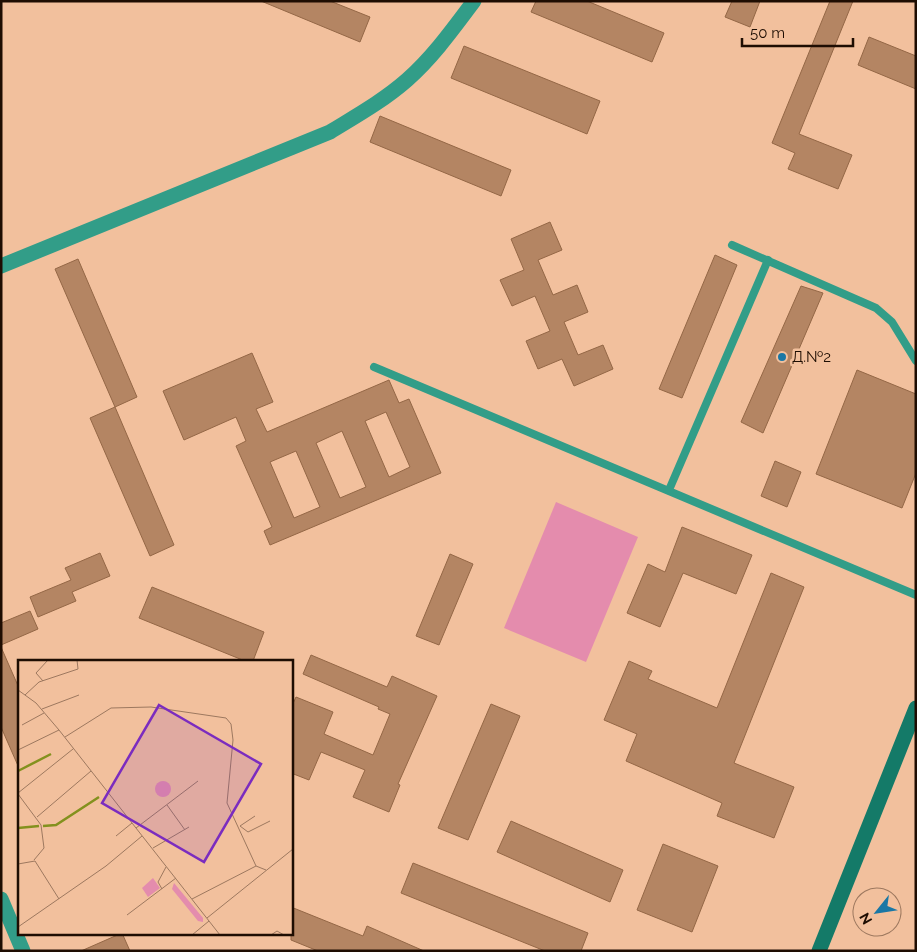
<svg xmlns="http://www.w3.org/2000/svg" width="917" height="952" font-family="Raleway,sans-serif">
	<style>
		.pitch { fill: #e48cad }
		.building { fill: #b48563; stroke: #946746; fill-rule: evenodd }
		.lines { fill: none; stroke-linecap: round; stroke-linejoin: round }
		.lane { stroke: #329d88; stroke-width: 8 }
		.street { stroke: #329d88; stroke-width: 15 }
		.secondary { stroke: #147a68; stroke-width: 15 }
		.poi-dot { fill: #1a77a5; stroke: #f2c09d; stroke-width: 2 }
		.labels { text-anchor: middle; stroke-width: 5; stroke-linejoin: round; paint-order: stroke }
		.poi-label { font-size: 15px; fill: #1e0d02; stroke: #f2c09d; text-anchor: start }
		.inset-river { fill: none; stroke: #83911e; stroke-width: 2.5 }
		.inset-road { fill: none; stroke: #9d785f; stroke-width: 1 }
		.view { fill: #7b2cbf; fill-opacity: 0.15; stroke: #7b2cbf; stroke-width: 2.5 }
		.inset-edge { fill: none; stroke: #1e0d02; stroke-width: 2.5 }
	</style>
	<rect width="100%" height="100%" fill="#f2c09d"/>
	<path class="pitch" d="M 556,502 L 638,537 L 586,662 L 504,628 Z"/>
	<path class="building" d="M 261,1 L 330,1 L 370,17 L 360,42 Z
		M 536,1 L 587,1 L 664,33 L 652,62 L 531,12 Z
		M 732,1 L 760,1 L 750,27 L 725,17 Z
		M 830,1 L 853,1 L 799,134 L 852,155 L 838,189 L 788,169 L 795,153 L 772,143 Z
		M 869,37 L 916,56 L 916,89 L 858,65 Z
		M 464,46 L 600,101 L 587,134 L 451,78 Z
		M 380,116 L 511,170 L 501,196 L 370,142 Z
		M 550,222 L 562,250 L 538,260 L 553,295 L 577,285 L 588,312 L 564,322 L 578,355 L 603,345 L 613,369 L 574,386 L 562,359 L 538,369 L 526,341 L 550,331 L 535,296 L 512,306 L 500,280 L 524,270 L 511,239 Z
		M 715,255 L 737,265 L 682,398 L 659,389 Z
		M 78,259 L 137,397 L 115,407 L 55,269 Z
		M 801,286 L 823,293 L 763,433 L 741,422 Z
		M 252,353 L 273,402 L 256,409 L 267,432 L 389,380 L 399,403 L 409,399 L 441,473 L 270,545 L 264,531 L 272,527 L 236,446 L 246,441 L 236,417 L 184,440 L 163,391 ZM 386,412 L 410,467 L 389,477 L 365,421 ZM 342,431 L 366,487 L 340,498 L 316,443 ZM 296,451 L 320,507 L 294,518 L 270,462 Z
		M 857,370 L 916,394 L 916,473 L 902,508 L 816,474 Z
		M 115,407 L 174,545 L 150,556 L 90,418 Z
		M 775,461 L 801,472 L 787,507 L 761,496 Z
		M 682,527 L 752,555 L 736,594 L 683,573 L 660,627 L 627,613 L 648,564 L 665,572 Z
		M 100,553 L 110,576 L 72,592 L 76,601 L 38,617 L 30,597 L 71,580 L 65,568 Z
		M 450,554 L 473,564 L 439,645 L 416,636 Z
		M 771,573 L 804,587 L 734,763 L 794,787 L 774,838 L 717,816 L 722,803 L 626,761 L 637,734 L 604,720 L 629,661 L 652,671 L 648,679 L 717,708 Z
		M 152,587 L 264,632 L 253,661 L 245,661 L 139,618 Z
		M 30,611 L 38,629 L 1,645 L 1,623 Z
		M 1,647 L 19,688 L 19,768 L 1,727 Z
		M 311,655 L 387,687 L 392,676 L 437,696 L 398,784 L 400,785 L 389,812 L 353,797 L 365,770 L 321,752 L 309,780 L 291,773 L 291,708 L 296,697 L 333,712 L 324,734 L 373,755 L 390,714 L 378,709 L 379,707 L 303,674 Z
		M 491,704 L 520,716 L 468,840 L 438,828 Z
		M 511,821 L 623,870 L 610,902 L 497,852 Z
		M 663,844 L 718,866 L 692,932 L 637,910 Z
		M 413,863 L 588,933 L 581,951 L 545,951 L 401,893 Z
		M 291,907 L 363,936 L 367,926 L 424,951 L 318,951 L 291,940 Z
		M 122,933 L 130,951 L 81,951 Z"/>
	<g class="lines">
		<path class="lane" d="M 732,245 L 876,308 L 892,322 L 916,361
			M 374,367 L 916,595
			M 669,490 L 768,260"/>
		<path class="street" d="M 1,266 L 330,132 C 356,116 383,101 407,80 C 433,57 453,29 474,1
			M 1,899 L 23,951"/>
		<path class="secondary" d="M 819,951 L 916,708"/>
	</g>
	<circle class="poi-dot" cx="782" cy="357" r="5"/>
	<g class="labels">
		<g class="poi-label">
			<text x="792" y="362">Д.№2</text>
		</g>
	</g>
	<g transform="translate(18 660)">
		<rect width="275" height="275" fill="#f2c09d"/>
		<path d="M 135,218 L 142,228 L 130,237 L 124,228 Z" fill="#e48cad"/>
		<path d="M 156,223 L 185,258 L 185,262 L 180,261 L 154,229 Z" fill="#e48cad"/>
		<path d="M137 129a8 8 0 1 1 16 0a8 8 0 1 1-16 0Z" fill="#e48cad"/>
		<path class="inset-river" d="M 0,111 L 33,94M 25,166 L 38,165 L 81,137M 0,168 L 21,166"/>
		<path class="inset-road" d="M 25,21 L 18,13 L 30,0M 0,30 L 18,43 L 41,70 L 202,275M 7,35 L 21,22 L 60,9 L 59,0M 24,49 L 61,35M 4,65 L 26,53M 47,77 L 93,48 L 133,47 L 208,58 L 213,64 L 215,80 L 209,143 L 238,206M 0,90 L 41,70M 0,133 L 55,89M 0,134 L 23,165 L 26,188 L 16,200M 149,145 L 167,170M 19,157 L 73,111M 222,166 L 230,172 L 252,161M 222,166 L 237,156M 118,168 L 180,121M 98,176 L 114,163M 135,188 L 171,167M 0,204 L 17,201 L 41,239M 144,229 L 140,222 L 148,207M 174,239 L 238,206 L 248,210M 109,255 L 158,218M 189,258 L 275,189M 0,267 L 88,206 L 124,176M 174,275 L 191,261M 253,275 L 259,271 L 266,275"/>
		<path class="view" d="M 141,45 L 243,104 L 186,202 L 84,143 Z"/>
		<rect width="275" height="275" class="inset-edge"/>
	</g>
	<rect width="917" height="952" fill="none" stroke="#1e0d02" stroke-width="5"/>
	<g transform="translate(877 912) rotate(240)"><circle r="24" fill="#f2c09d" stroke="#9d785f"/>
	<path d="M0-4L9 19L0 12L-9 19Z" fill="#1a77a5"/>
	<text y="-8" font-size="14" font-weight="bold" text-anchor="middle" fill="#1e0d02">N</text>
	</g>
	<path d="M742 38v8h111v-8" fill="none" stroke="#1e0d02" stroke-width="2.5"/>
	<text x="750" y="38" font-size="15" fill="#1e0d02" stroke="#f2c09d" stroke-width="4" paint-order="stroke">50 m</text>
</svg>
